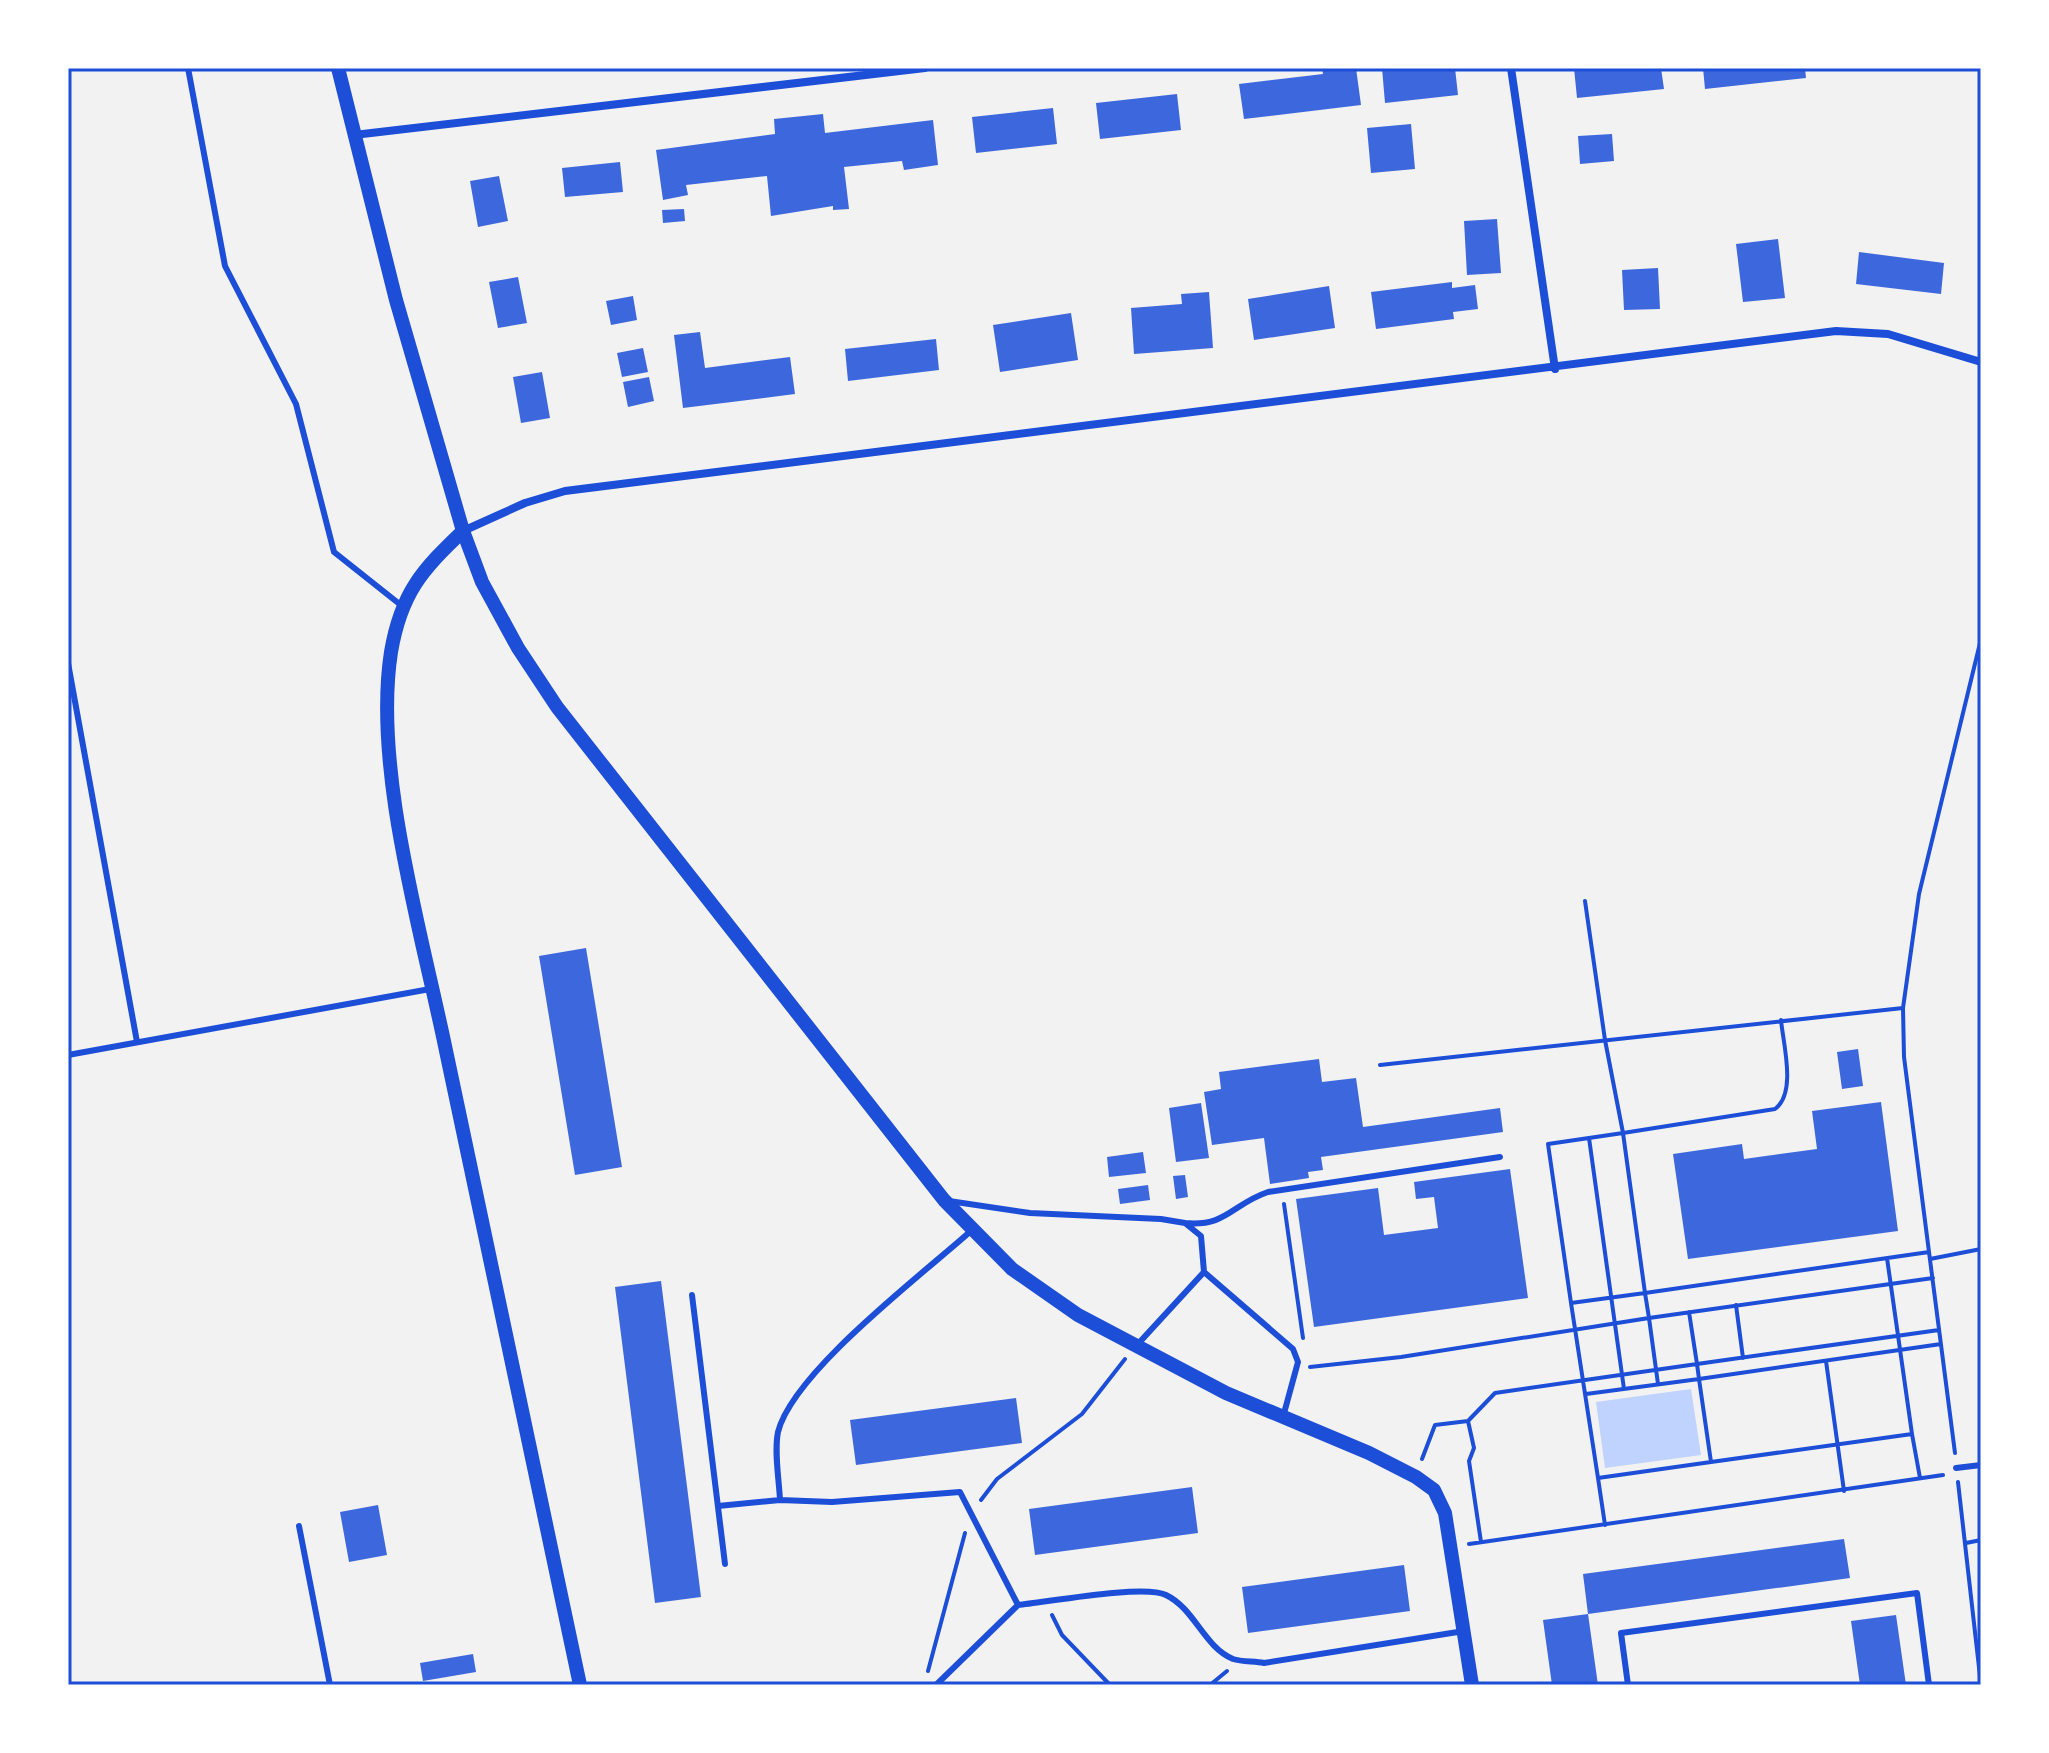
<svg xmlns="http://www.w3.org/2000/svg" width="2049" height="1753" font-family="Inter,sans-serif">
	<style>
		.water { fill: #bfd3fe }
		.building { fill: #3d67dc }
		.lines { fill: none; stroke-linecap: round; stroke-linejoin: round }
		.path { stroke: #1d4ed8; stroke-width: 4 }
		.service { stroke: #1d4ed8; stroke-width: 6 }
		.minor { stroke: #1d4ed8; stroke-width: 8 }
		.tertiary { stroke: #1d4ed8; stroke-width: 14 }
		.neatline { fill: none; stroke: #1d4ed8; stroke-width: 3 }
	</style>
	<rect width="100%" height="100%" fill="#f2f2f2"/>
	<path class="water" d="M 1691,1389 L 1701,1455 L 1605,1468 L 1596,1402 Z"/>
	<path class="building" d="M 1322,68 L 1356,68 L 1361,105 L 1244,119 L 1239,84 L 1323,74 Z
		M 1382,68 L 1455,68 L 1458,95 L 1385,103 Z
		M 1574,68 L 1661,68 L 1664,89 L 1577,98 Z
		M 1703,68 L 1805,68 L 1806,78 L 1705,89 Z
		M 1177,94 L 1181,130 L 1100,139 L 1096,103 Z
		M 1053,108 L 1057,144 L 976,153 L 972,117 Z
		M 823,114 L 825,133 L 933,120 L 938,165 L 904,170 L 902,161 L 844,167 L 849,209 L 833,210 L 833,206 L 771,216 L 767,176 L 686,185 L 688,195 L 663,200 L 656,150 L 775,134 L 774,119 Z
		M 1411,124 L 1415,169 L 1371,173 L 1367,128 Z
		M 1612,134 L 1614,161 L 1580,164 L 1578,136 Z
		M 620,162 L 623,192 L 565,197 L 562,168 Z
		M 499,176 L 508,221 L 478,227 L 470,181 Z
		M 684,209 L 685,221 L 663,223 L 662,210 Z
		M 1497,219 L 1501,273 L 1467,275 L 1464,221 Z
		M 1778,239 L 1785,298 L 1743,302 L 1736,244 Z
		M 1859,252 L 1944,263 L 1941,294 L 1856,284 Z
		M 1658,268 L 1660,309 L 1624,310 L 1622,270 Z
		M 518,277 L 527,323 L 498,328 L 489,282 Z
		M 1452,282 L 1452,288 L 1475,285 L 1478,309 L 1453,312 L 1454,319 L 1376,329 L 1371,292 Z
		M 1329,286 L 1335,328 L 1254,340 L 1248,299 Z
		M 1209,292 L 1213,348 L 1134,354 L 1131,308 L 1182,304 L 1181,294 Z
		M 633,296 L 637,320 L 611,325 L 606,301 Z
		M 1071,313 L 1078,360 L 1000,372 L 993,325 Z
		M 700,332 L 705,368 L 790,357 L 795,394 L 683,408 L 674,335 Z
		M 936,339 L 939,370 L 848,381 L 845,349 Z
		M 643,348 L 648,372 L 622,377 L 617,353 Z
		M 542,372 L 550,418 L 521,423 L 513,377 Z
		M 649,377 L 654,401 L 628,407 L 623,382 Z
		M 586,948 L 622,1167 L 575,1175 L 539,956 Z
		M 1858,1049 L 1863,1086 L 1842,1089 L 1837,1052 Z
		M 1319,1059 L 1322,1082 L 1356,1078 L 1363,1127 L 1500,1108 L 1503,1132 L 1321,1157 L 1323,1170 L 1308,1172 L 1309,1178 L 1270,1184 L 1264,1138 L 1212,1145 L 1204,1092 L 1221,1089 L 1219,1072 Z
		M 1881,1102 L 1898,1231 L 1688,1259 L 1673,1154 L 1742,1144 L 1744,1159 L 1817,1149 L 1812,1111 Z
		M 1201,1103 L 1209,1158 L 1176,1162 L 1169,1108 Z
		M 1143,1152 L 1146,1173 L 1109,1177 L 1107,1157 Z
		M 1510,1169 L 1528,1298 L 1314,1327 L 1296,1199 L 1378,1188 L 1384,1235 L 1438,1228 L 1434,1197 L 1416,1199 L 1414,1182 Z
		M 1185,1175 L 1188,1197 L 1176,1199 L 1173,1176 Z
		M 1148,1185 L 1150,1200 L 1120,1204 L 1118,1189 Z
		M 661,1281 L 701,1597 L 655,1603 L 615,1287 Z
		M 1016,1398 L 1022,1443 L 856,1465 L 850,1420 Z
		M 1192,1487 L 1198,1533 L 1035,1555 L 1029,1509 Z
		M 378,1505 L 387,1555 L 349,1562 L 340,1512 Z
		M 1844,1539 L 1850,1578 L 1588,1614 L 1583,1574 Z
		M 1404,1565 L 1410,1611 L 1248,1633 L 1242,1587 Z
		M 1588,1614 L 1598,1685 L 1552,1685 L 1543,1620 Z
		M 1896,1615 L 1906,1685 L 1860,1685 L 1851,1621 Z
		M 473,1654 L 476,1672 L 423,1681 L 420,1663 Z"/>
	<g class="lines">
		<path class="path" d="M 1585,901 L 1605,1040 L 1623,1133 L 1775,1109 C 1797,1093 1783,1043 1781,1020
			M 1903,1008 L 1919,894 L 1981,639
			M 1380,1065 L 1903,1008 L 1904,1057 L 1929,1252
			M 1623,1133 L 1645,1293 L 1571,1303 L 1548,1144 Z
			M 1589,1138 L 1624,1389
			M 1284,1204 L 1303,1338
			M 1930,1259 L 1981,1249
			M 1933,1278 L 1649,1318 L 1645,1293 L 1929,1252 L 1955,1453
			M 1571,1303 L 1598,1478 L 1711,1462 L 1699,1379 L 1586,1394
			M 1736,1305 L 1743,1358
			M 1939,1330 L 1697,1364 L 1699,1379 L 1941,1344
			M 1826,1361 L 1844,1491
			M 1310,1367 L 1401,1357 L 1649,1318 L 1658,1384
			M 1468,1421 L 1474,1448 L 1469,1461 L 1481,1542
			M 1912,1434 L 1920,1478
			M 1422,1459 L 1435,1425 L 1468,1421 L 1495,1393 L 1697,1364 L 1689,1312
			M 1711,1462 L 1912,1434 L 1887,1258
			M 1598,1478 L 1605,1525
			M 1958,1482 L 1981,1685
			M 981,1500 L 997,1479 L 1082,1414 L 1125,1359
			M 1966,1543 L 1981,1540
			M 1469,1544 L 1943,1475
			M 1052,1615 L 1062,1635 L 1110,1685
			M 928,1671 L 965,1533
			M 1210,1685 L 1227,1671"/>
		<path class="service" d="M 188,68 L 225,266 L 296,404 L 334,552 L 402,606
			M 68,663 L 137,1042
			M 68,1055 L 430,989
			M 949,1201 L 1030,1213 L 1161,1219 L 1185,1223 L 1201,1236 L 1204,1272 L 1137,1345
			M 1185,1223 C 1227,1227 1232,1204 1268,1192 L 1500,1157
			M 1204,1272 L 1293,1349 L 1298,1362 L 1283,1417
			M 692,1295 L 725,1564
			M 1956,1468 L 1981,1465
			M 780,1500 C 779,1479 774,1452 778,1432 C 793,1372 923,1274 972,1230
			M 718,1506 L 780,1500 L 832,1502 L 960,1492 L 1018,1605 C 1048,1602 1144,1584 1166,1595 C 1195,1609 1204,1647 1233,1659 C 1242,1662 1255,1661 1264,1663 L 1464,1631
			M 299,1526 L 330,1685
			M 936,1685 L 1018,1605
			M 1628,1685 L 1621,1633 L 1917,1593 L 1929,1685"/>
		<path class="minor" d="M 1511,68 L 1555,369
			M 354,135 L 925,68
			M 463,531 L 525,503 L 565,491 L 1836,331 L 1888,334 L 1981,362"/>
		<path class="tertiary" d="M 338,68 L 396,300 L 463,531 L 482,582 L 518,648 L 557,707 L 944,1200 L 1012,1269 L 1078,1315 L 1226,1393 L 1369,1453 L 1416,1477 L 1434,1490 L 1445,1513 L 1472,1685
			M 463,531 C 422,570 401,593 391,652 C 373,768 421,930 445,1046 C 490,1259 535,1472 580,1685"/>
	</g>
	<rect width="2049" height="1753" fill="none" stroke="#ffffff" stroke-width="140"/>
	<rect x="70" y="70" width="1909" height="1613" class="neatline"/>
</svg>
